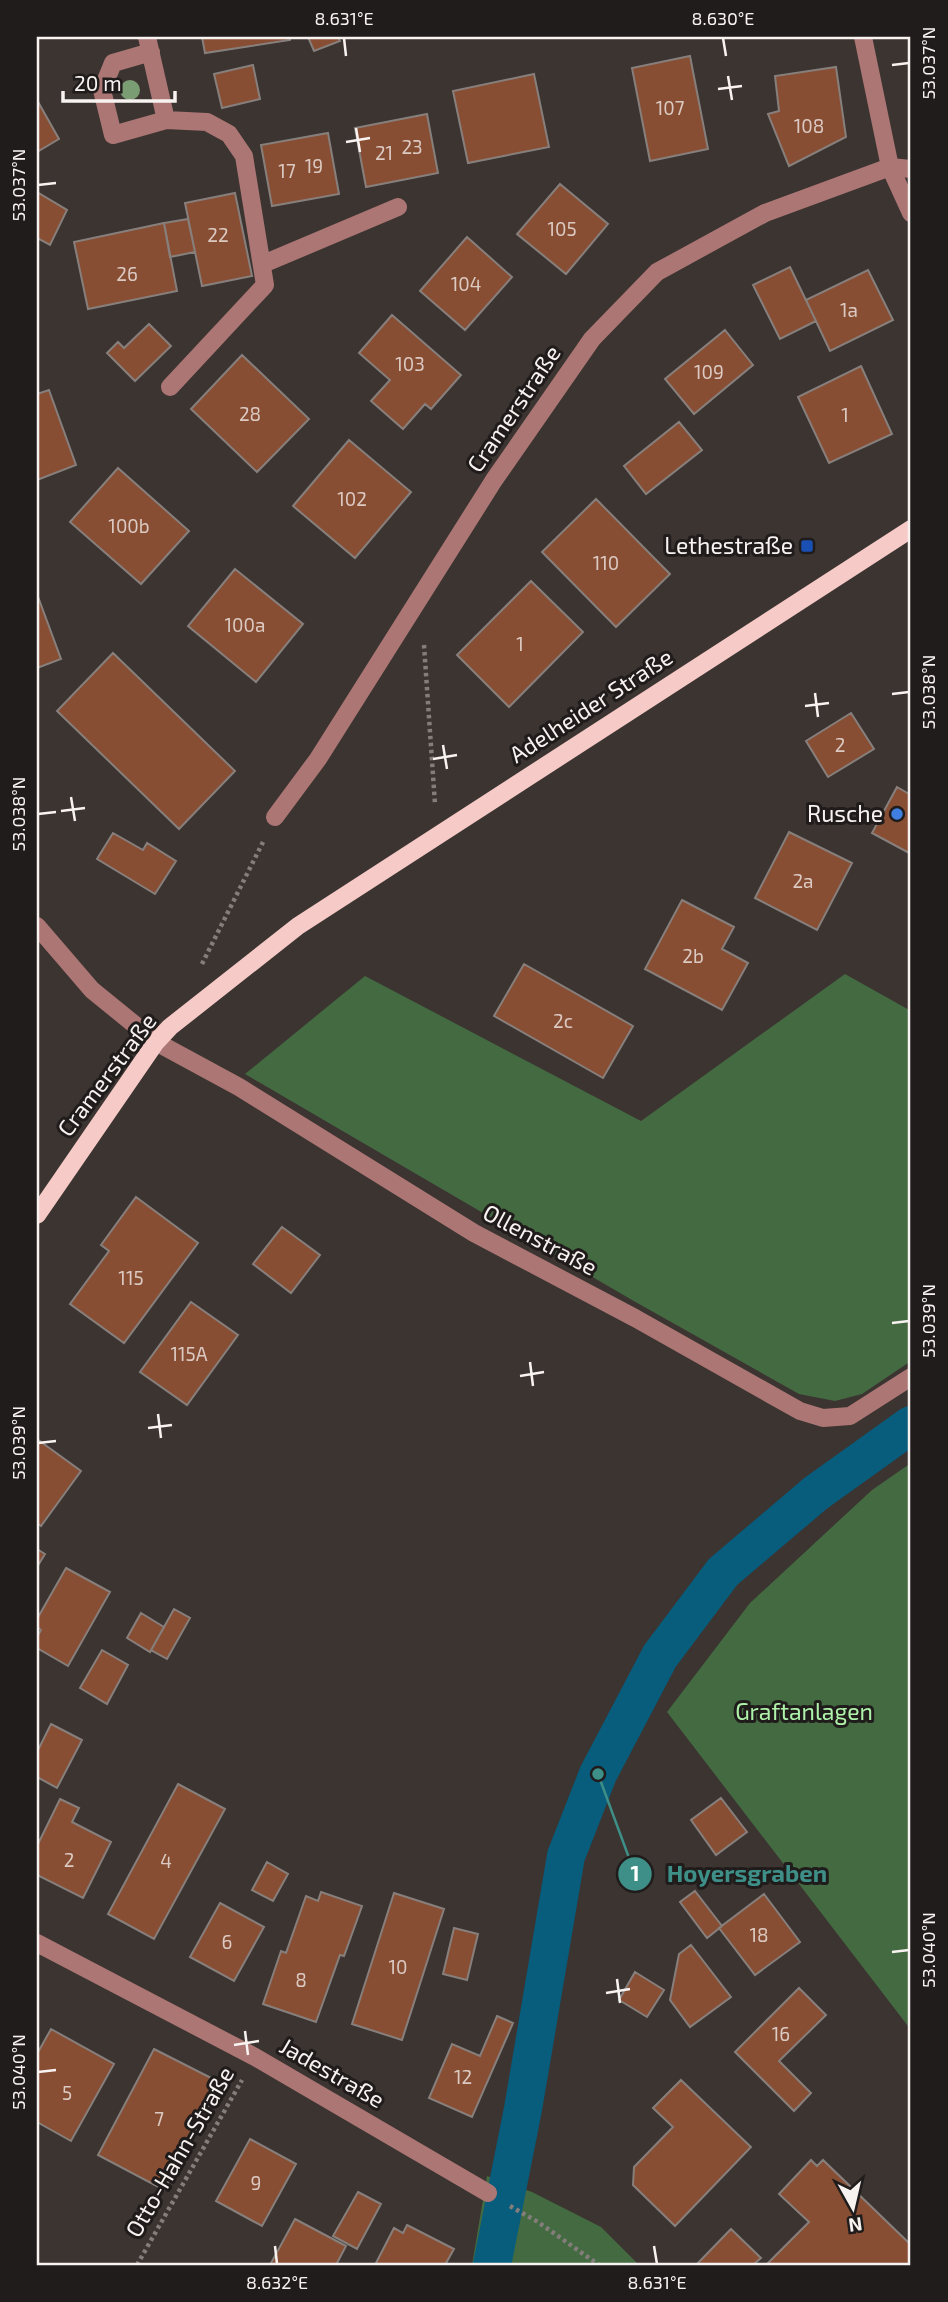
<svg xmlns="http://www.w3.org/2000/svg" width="948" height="2302" font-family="'Exo 2',sans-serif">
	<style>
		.green { fill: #446a42 }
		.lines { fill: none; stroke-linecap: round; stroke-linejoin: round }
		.canal { stroke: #085c7c; stroke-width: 38 }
		.building { fill: #884e34; stroke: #877f7c; stroke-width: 2 }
		.path { stroke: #847e7b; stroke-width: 4.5; stroke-dasharray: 3.5 3.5; stroke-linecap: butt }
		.minor { stroke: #ab7674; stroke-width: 18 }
		.major { stroke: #f6cac7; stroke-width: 18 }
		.tree { fill: #7b9d74 }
		.ticks { fill: none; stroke: #f8f3f1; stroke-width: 2.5 }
		.transit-dot { fill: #1a4fb4; stroke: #1f1c1b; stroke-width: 2.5 }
		.shop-dot { fill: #3f7fe0; stroke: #1f1c1b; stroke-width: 2.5 }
		.labels { text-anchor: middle; stroke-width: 6; stroke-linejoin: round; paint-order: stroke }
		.number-label { font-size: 19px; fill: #dccac2 }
		.street-label { font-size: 23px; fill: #f8f3f1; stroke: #1f1c1b }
		.poi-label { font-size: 23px; fill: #f8f3f1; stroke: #1f1c1b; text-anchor: end }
		.park-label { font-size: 23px; fill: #aff3ab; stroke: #1f1c1b }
		.leader { fill: none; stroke: #3e8f88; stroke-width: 2.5 }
		.callout-dot { fill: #3e8f88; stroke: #1f1c1b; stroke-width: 2.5 }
		.mark-label { font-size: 21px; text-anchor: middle; font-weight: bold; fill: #fff }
		.callout-label { font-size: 24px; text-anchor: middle; font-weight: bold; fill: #3e8f88; stroke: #1f1c1b; stroke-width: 6; stroke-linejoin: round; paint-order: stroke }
		.neatline { fill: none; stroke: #f8f3f1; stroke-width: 2.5 }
		.ticks-label { font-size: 18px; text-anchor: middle; fill: #f8f3f1 }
	</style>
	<rect width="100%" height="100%" fill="#3b3431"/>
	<path class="green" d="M 845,974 L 911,1011 L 911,1361 L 862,1394 L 835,1401 L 799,1394 L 632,1300 L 245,1074 L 365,976 L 641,1121 Z
		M 911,1463 L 911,2030 L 667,1712 L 750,1603 L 872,1490 Z
		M 487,2176 L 532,2192 L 601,2227 L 639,2265 L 472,2265 Z"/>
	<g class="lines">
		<path class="canal" d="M 492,2265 L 523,2109 L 566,1856 L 598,1774 L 660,1656 L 723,1572 L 816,1493 L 911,1425"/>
	</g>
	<path class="building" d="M 202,37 L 290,37 L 290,40 L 205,53 Z
		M 308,37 L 338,37 L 340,41 L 314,51 Z
		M 690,56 L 708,149 L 650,161 L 632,68 Z
		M 253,65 L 260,99 L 222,108 L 214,74 Z
		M 836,67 L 846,137 L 789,166 L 768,114 L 779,111 L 775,76 Z
		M 534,74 L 549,147 L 468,163 L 453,91 Z
		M 37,100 L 59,139 L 37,152 Z
		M 427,114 L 438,173 L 366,187 L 355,128 Z
		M 328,133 L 339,194 L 272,206 L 261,145 Z
		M 560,184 L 608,224 L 566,274 L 517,234 Z
		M 37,192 L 67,210 L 50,245 L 37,238 Z
		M 235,193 L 252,276 L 202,286 L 185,203 Z
		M 188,219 L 195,252 L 170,257 L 164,223 Z
		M 164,223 L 177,291 L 88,309 L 74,242 Z
		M 467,237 L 512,277 L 465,330 L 420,291 Z
		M 790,267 L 816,321 L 780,339 L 753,285 Z
		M 868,270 L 893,320 L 830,351 L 806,300 Z
		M 392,315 L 461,375 L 431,409 L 425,404 L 403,429 L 371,401 L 390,380 L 359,353 Z
		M 149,324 L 171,346 L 135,381 L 107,353 L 118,342 L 124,348 Z
		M 725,330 L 753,365 L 694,414 L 665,379 Z
		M 242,355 L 309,419 L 257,472 L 191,409 Z
		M 861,366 L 892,434 L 829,463 L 798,397 Z
		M 49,390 L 76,465 L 37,480 L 37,394 Z
		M 679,422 L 702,450 L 646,494 L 624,466 Z
		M 349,440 L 411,492 L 355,558 L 293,506 Z
		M 118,468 L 189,531 L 141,584 L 70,522 Z
		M 596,499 L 670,574 L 616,627 L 542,552 Z
		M 235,569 L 303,624 L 256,682 L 188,626 Z
		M 531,581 L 583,632 L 509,707 L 457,655 Z
		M 37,594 L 61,659 L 37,668 Z
		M 113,653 L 235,771 L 179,829 L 57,711 Z
		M 851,713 L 874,749 L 828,777 L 806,741 Z
		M 897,787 L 911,795 L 911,854 L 872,833 Z
		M 789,832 L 852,863 L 817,930 L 755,898 Z
		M 113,833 L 143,850 L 147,843 L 176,861 L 155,894 L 97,859 Z
		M 682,900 L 734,927 L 722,949 L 748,963 L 722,1010 L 645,969 Z
		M 524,964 L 633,1026 L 603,1078 L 494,1016 Z
		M 136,1197 L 198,1243 L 124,1343 L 70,1304 L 109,1251 L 101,1245 Z
		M 282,1227 L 320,1255 L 291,1293 L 253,1264 Z
		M 191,1302 L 238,1335 L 187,1405 L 140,1372 Z
		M 37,1439 L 81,1471 L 41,1526 L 37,1523 Z
		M 37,1549 L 45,1554 L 37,1567 Z
		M 66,1568 L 110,1592 L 68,1666 L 37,1648 L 37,1637 L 41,1630 L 37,1627 L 37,1619 Z
		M 174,1609 L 190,1618 L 167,1659 L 151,1650 Z
		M 141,1613 L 164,1627 L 150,1652 L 127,1638 Z
		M 102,1650 L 128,1665 L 107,1704 L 80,1688 Z
		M 51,1724 L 82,1740 L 57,1788 L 37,1777 L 37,1752 Z
		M 178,1784 L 225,1809 L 154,1939 L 108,1914 Z
		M 721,1798 L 747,1832 L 716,1855 L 691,1820 Z
		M 60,1799 L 79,1808 L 72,1822 L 111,1842 L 83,1898 L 37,1875 L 37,1846 Z
		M 267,1862 L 288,1874 L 273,1901 L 252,1890 Z
		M 695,1891 L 722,1926 L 707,1938 L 680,1902 Z
		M 321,1892 L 362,1906 L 344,1956 L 340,1955 L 316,2022 L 263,2004 L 281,1951 L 286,1953 L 306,1896 L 318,1901 Z
		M 394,1893 L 444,1909 L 402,2040 L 352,2024 Z
		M 764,1894 L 800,1942 L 755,1975 L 719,1928 Z
		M 220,1903 L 264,1927 L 234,1981 L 190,1957 Z
		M 454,1928 L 478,1934 L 467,1980 L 443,1974 Z
		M 691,1945 L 731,1997 L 690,2027 L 670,2000 L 679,1954 Z
		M 635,1972 L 664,1990 L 647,2017 L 619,2000 Z
		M 799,1988 L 826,2015 L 779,2061 L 811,2093 L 794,2111 L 735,2052 Z
		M 497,2016 L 513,2023 L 472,2117 L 429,2098 L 452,2044 L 480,2056 Z
		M 51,2029 L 114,2064 L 71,2141 L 37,2122 L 37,2054 Z
		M 154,2049 L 221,2083 L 164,2190 L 98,2155 Z
		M 681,2080 L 751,2147 L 675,2226 L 633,2185 L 634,2167 L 673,2127 L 653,2108 Z
		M 250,2139 L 296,2164 L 262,2226 L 216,2201 Z
		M 811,2160 L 817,2166 L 823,2160 L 911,2245 L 911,2265 L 766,2265 L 809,2222 L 779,2194 Z
		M 358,2192 L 381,2204 L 357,2249 L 333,2236 Z
		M 295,2219 L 346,2246 L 336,2265 L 270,2265 Z
		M 407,2225 L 454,2249 L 445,2265 L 375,2265 L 394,2228 L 403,2233 Z
		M 731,2229 L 761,2258 L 753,2265 L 696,2265 Z"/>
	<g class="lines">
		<path class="path" d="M 424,645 L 435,804
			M 202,964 L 264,840
			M 510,2206 L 538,2222 L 599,2265
			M 137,2265 L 242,2080"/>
		<path class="minor" d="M 147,37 L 166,120 L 113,135 L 102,90 L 113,63 L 151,52
			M 863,37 L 890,167 L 911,213
			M 166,120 L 207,122 L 229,134 L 244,156 L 265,285 L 170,387
			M 263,264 L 398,207
			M 275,817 L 318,759 L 494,480 L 592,339 L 657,272 L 765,213 L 890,167 L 911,169
			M 37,926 L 92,990 L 156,1042 L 239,1087 L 474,1233 L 635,1318 L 800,1411 L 823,1418 L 850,1416 L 911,1377
			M 37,1943 L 255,2057 L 488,2193"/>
		<path class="major" d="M 37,1215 L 156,1042 L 170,1027 L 298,926 L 911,529"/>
	</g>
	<circle class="tree" cx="130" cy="90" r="10"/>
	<path class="ticks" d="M 344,38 L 346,56M 723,38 L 726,56M 892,65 L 909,63M 728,76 L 732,100M 718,89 L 742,86M 356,128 L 360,152M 346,142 L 370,138M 38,185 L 56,183M 815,693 L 818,717M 892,694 L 909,692M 805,706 L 829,703M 443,745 L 447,769M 433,759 L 457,755M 71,797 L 75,821M 61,811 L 85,808M 38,814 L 56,812M 892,1323 L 909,1321M 530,1362 L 533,1386M 520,1376 L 544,1372M 158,1414 L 161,1438M 148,1428 L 172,1425M 38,1443 L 56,1441M 892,1952 L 909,1950M 617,1979 L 620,2003M 606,1993 L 630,1989M 245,2031 L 248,2055M 234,2045 L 259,2041M 38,2072 L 56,2070M 275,2246 L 277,2264M 654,2246 L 657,2264"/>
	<rect class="transit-dot" x="800" y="539" width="14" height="14" rx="3.5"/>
	<circle class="shop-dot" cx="897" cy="814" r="7"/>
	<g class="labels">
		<g class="number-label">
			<text x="670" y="115">107</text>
			<text x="809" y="133">108</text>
			<text x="412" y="154">23</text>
			<text x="384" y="160">21</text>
			<text x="314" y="173">19</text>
			<text x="287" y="178">17</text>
			<text x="562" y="236">105</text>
			<text x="218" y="242">22</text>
			<text x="127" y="281">26</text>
			<text x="466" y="291">104</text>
			<text x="849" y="317">1a</text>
			<text x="410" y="371">103</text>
			<text x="709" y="379">109</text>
			<text x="250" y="421">28</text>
			<text x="845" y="422">1</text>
			<text x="352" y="506">102</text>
			<text x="129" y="533">100b</text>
			<text x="606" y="570">110</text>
			<text x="245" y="632">100a</text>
			<text x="520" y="651">1</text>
			<text x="840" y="752">2</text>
			<text x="803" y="888">2a</text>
			<text x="693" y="963">2b</text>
			<text x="563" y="1028">2c</text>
			<text x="131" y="1285">115</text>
			<text x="189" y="1361">115A</text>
			<text x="69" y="1867">2</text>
			<text x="166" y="1868">4</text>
			<text x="759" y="1942">18</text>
			<text x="227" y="1949">6</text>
			<text x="398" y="1974">10</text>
			<text x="301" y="1987">8</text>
			<text x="781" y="2041">16</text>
			<text x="463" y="2084">12</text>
			<text x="67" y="2100">5</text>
			<text x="159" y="2126">7</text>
			<text x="256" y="2190">9</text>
		</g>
		<g class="street-label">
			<text transform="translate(514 409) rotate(-56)" y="8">Cramerstraße</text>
			<text transform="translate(591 706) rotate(-33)" y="8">Adelheider Straße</text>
			<text transform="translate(107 1075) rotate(-53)" y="8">Cramerstraße</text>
			<text transform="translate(540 1240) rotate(28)" y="8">Ollenstraße</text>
			<text transform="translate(332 2073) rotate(30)" y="8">Jadestraße</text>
			<text transform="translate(180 2152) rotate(-60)" y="8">Otto-Hahn-Straße</text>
		</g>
		<g class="poi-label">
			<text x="793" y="554">Lethestraße</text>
			<text x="883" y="822">Rusche</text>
		</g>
		<g class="park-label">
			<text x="804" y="1720">Graftanlagen</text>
		</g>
	</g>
	<path class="leader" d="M598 1774L635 1874"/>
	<g class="callout-dot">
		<circle cx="598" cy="1774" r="7"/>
		<circle cx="635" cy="1874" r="18"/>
	</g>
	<g class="mark-label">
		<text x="635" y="1881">1</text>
	</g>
	<g class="callout-label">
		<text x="747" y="1882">Hoyersgraben</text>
	</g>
	<rect width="948" height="2302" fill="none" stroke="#1f1c1b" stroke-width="77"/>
	<g transform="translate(853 2208) rotate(172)" stroke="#1f1c1b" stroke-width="5" paint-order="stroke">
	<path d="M0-5L12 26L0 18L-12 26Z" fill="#f8f3f1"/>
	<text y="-10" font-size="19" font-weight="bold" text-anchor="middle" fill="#f8f3f1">N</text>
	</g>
	<path d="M63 91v10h112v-10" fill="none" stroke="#f8f3f1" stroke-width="3.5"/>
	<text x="74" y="91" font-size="21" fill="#f8f3f1" stroke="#1f1c1b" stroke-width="5" paint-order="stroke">20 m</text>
	<rect x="38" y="38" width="871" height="2226" class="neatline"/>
	<g class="ticks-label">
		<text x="344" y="25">8.631°E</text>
		<text x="723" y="25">8.630°E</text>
		<text transform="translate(929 63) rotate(-90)" y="6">53.037°N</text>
		<text transform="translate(19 185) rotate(-90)" y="6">53.037°N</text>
		<text transform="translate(929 692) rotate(-90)" y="6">53.038°N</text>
		<text transform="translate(19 814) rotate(-90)" y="6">53.038°N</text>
		<text transform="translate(929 1321) rotate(-90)" y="6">53.039°N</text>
		<text transform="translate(19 1443) rotate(-90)" y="6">53.039°N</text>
		<text transform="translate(929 1950) rotate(-90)" y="6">53.040°N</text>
		<text transform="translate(19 2072) rotate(-90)" y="6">53.040°N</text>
		<text x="277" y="2289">8.632°E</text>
		<text x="657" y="2289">8.631°E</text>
	</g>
</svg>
